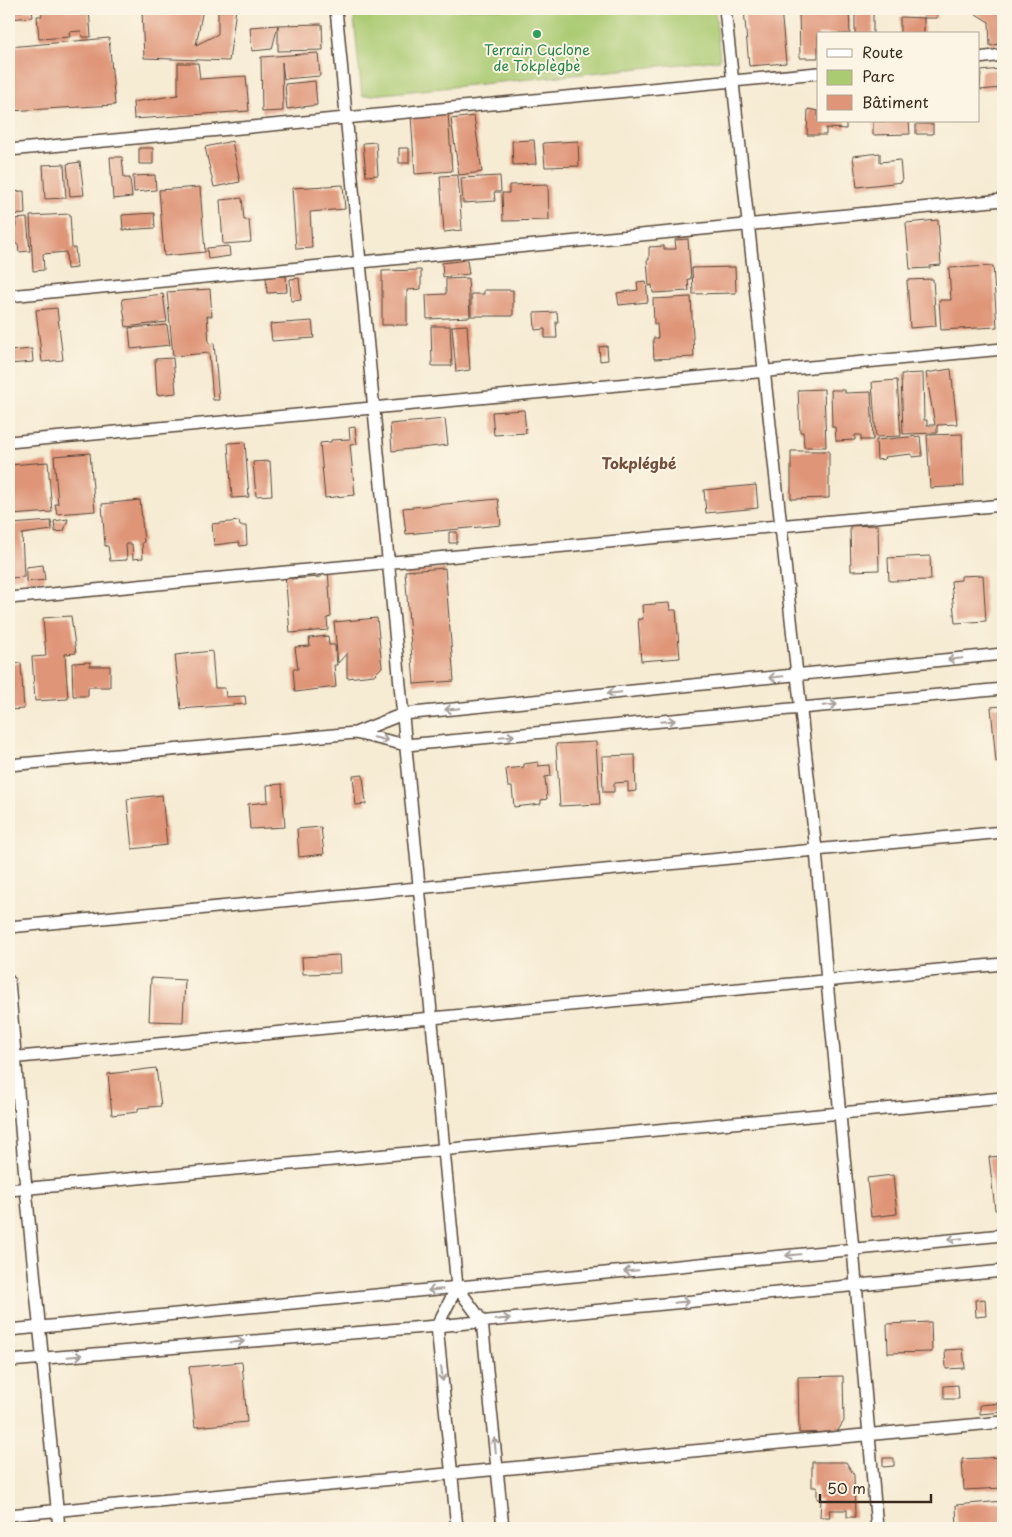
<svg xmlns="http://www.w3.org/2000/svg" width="1012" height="1537" font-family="'Playpen Sans',sans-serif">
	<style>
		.green { fill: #abcb73; stroke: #737a48 }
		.building { fill: #df9578 }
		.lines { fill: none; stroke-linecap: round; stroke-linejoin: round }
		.street-casing { stroke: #574739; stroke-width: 14 }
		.street { stroke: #fff; stroke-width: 11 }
		.oneway { stroke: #a79f9a }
		.leisure-dot { fill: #2e9e5b; stroke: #fcf5e5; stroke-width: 2 }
		.labels { text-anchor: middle; stroke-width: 4; stroke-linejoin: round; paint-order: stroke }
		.leisure-label { font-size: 14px; fill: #27864d; stroke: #fcf5e5 }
		.neighbourhood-label { font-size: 15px; font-weight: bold; fill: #744f3e; stroke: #fcf5e5 }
	</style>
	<rect width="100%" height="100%" fill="#fcf5e5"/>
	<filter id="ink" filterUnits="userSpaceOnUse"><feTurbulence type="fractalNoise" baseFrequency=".02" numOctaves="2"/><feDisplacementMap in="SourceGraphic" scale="10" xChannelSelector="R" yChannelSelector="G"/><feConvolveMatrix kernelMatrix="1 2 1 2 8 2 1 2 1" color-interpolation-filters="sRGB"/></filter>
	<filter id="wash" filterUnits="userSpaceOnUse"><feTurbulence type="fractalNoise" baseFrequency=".0096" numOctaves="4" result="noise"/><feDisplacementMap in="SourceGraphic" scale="20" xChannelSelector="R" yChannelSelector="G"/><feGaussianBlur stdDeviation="1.12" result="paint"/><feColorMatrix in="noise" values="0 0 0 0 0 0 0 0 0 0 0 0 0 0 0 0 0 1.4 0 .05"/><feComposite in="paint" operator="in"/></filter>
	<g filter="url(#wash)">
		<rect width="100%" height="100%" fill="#f6ebd3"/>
		<path class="green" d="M 353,9 L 715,9 L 720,60 L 362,96 Z"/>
		<g id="blocks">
			<path class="building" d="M 62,9 L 89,9 L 91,37 L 82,37 L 81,31 L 69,32 L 70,37 L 39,39 L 37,16 L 42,16 L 42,10 Z
				M 164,9 L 203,9 L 196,45 L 218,34 L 218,9 L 236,9 L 229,61 L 144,58 L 142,11 Z
				M 744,9 L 781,9 L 786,63 L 749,66 Z
				M 799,9 L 849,9 L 850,34 L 818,34 L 818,58 L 800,58 Z
				M 855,9 L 873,9 L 873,34 L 855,34 Z
				M 923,9 L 937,9 L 937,18 L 924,18 Z
				M 968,9 L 1003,9 L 1003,43 L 990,46 L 989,22 Z
				M 32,10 L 33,17 L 9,19 L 9,12 Z
				M 900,17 L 924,18 L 924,34 L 900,34 Z
				M 322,24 L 323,50 L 278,51 L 278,25 Z
				M 278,25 L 272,49 L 252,51 L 250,27 Z
				M 109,38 L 115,105 L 9,111 L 9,47 Z
				M 318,53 L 320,76 L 284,79 L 282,62 L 283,111 L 262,112 L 261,57 Z
				M 178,63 L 198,63 L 200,79 L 246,76 L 249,111 L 134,119 L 133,102 L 178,95 Z
				M 1001,69 L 1001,88 L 980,90 L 981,71 Z
				M 315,81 L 317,105 L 287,109 L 285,84 Z
				M 808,109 L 818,111 L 818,121 L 846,121 L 846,129 L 826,128 L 826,135 L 807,135 Z
				M 448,113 L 452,171 L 415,174 L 411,116 Z
				M 474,116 L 482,172 L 459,175 L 451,119 Z
				M 873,121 L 909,121 L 910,134 L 873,135 Z
				M 916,124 L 933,124 L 933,134 L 916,134 Z
				M 534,140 L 536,164 L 513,165 L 512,141 Z
				M 232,141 L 240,182 L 214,187 L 205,147 Z
				M 578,141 L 579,166 L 545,167 L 543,143 Z
				M 376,142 L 378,175 L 366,176 L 363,143 Z
				M 139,148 L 153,148 L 153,164 L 139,164 Z
				M 399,148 L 409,148 L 409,163 L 399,163 Z
				M 880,153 L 880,162 L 900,160 L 902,182 L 857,187 L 853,156 Z
				M 9,157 L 14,158 L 11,180 L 9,180 Z
				M 110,157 L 122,157 L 124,178 L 130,178 L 132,197 L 113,199 Z
				M 80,162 L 84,195 L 70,196 L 67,164 Z
				M 64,164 L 66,198 L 45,199 L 43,165 Z
				M 155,175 L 156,190 L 134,192 L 133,176 Z
				M 458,175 L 462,230 L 444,232 L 440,176 Z
				M 500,176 L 501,192 L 494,192 L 495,201 L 463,203 L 461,178 Z
				M 548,184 L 549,220 L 503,221 L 502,193 L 509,193 L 509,185 Z
				M 343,185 L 345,209 L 310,212 L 312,248 L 296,249 L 292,188 Z
				M 200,187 L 205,252 L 164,256 L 159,190 Z
				M 24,191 L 25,214 L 9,215 L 9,192 Z
				M 242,198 L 244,220 L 249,220 L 251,242 L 223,244 L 220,200 Z
				M 154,213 L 155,228 L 123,230 L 122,215 Z
				M 70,214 L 72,248 L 75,248 L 77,268 L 67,269 L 66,252 L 43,254 L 44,270 L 33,271 L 30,216 Z
				M 27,218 L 30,251 L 19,252 L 18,244 L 14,244 L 12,227 L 16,226 L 15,219 Z
				M 938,220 L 941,265 L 930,266 L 930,268 L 910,269 L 906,223 Z
				M 688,239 L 691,279 L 688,279 L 689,291 L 653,293 L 652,285 L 649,286 L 647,260 L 649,260 L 649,247 L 664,246 L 664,249 L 676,249 L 675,240 Z
				M 229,246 L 230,256 L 208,259 L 207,248 Z
				M 467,260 L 469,274 L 443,277 L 442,263 Z
				M 993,266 L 997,327 L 941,330 L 939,300 L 951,300 L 949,268 Z
				M 735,267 L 736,293 L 693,294 L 692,268 Z
				M 421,270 L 421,289 L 407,290 L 407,325 L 382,325 L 382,271 Z
				M 286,276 L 287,292 L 267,293 L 266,277 Z
				M 299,278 L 301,300 L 291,301 L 290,279 Z
				M 468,278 L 470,317 L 427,319 L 426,295 L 446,294 L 446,279 Z
				M 933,279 L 936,326 L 910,328 L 907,280 Z
				M 646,281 L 648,302 L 619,305 L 617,293 L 638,290 L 637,282 Z
				M 210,289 L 212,316 L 207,316 L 209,344 L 214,343 L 219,400 L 213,400 L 209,353 L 173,356 L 167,292 Z
				M 484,290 L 513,290 L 513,316 L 471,316 L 471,294 L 484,294 Z
				M 163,294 L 167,322 L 126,327 L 122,299 Z
				M 691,297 L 694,357 L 654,359 L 653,338 L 658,338 L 657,324 L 654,324 L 653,299 Z
				M 57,308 L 63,360 L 42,362 L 36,310 Z
				M 557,312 L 558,322 L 556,322 L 557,338 L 545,338 L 545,329 L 535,330 L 534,313 Z
				M 312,321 L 314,338 L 272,341 L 270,324 Z
				M 167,325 L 170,345 L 131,349 L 129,328 Z
				M 467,325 L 470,370 L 456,372 L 452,326 Z
				M 431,326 L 450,326 L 452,366 L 432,366 Z
				M 607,346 L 608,360 L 600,361 L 599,347 Z
				M 32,349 L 33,362 L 9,364 L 9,351 Z
				M 173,358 L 176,393 L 157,395 L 155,359 Z
				M 951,369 L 957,424 L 937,425 L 937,433 L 903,434 L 901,374 L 923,373 L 924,420 L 927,420 L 927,425 L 935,425 L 926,373 Z
				M 897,380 L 901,436 L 876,437 L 872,382 Z
				M 824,389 L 826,447 L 804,447 L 803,432 L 800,432 L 798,390 Z
				M 831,390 L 845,390 L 845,393 L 871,392 L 873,440 L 861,440 L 861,435 L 855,435 L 855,440 L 836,441 L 835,427 L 832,427 Z
				M 524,410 L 526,433 L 494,435 L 492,412 Z
				M 445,419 L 448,445 L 392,451 L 390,424 Z
				M 355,427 L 357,444 L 350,445 L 355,495 L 325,498 L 320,443 L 331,442 L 331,440 L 350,439 L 349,428 Z
				M 962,434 L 964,486 L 930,488 L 927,435 Z
				M 920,436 L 922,456 L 912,457 L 912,454 L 884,457 L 885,459 L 877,460 L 876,440 Z
				M 245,442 L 249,497 L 232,498 L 228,443 Z
				M 791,451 L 829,451 L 829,498 L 791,499 Z
				M 90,453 L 95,511 L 57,514 L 55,504 L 58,504 L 54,456 Z
				M 270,461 L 272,495 L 256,496 L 253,462 Z
				M 48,462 L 52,512 L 11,515 L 9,465 Z
				M 756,485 L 758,508 L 706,513 L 704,490 Z
				M 498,499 L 501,525 L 406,534 L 403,508 Z
				M 140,500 L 144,542 L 142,543 L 143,558 L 133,559 L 132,544 L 126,544 L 127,560 L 110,561 L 108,546 L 105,546 L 102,504 Z
				M 68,519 L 64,531 L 55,532 L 54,521 Z
				M 51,521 L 52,530 L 22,534 L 24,577 L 9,578 L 9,527 L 12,527 L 12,524 Z
				M 239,521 L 240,526 L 246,526 L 247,545 L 240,546 L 239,542 L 214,545 L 212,524 Z
				M 878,525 L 879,570 L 851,571 L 850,526 Z
				M 449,532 L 457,532 L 457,543 L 449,543 Z
				M 930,556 L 931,580 L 889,581 L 888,558 Z
				M 43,565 L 45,580 L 26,582 L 26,567 Z
				M 445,568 L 454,681 L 414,684 L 405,571 Z
				M 328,569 L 331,617 L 327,618 L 328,630 L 290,633 L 285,573 L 291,572 L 291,579 L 321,577 L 321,570 Z
				M 983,575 L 986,621 L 955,623 L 951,581 L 961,580 L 961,576 Z
				M 669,603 L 670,610 L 676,610 L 680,658 L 641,661 L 638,619 L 643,619 L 642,605 Z
				M 71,616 L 76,653 L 65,654 L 68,699 L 35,701 L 32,657 L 46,656 L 43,618 Z
				M 377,618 L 382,667 L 374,675 L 347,678 L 347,653 L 338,663 L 334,622 Z
				M 328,636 L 329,645 L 335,645 L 337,665 L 334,665 L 336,687 L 295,692 L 293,669 L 298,669 L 295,647 L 310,646 L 309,638 Z
				M 212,651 L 215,688 L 225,688 L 226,697 L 245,696 L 246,704 L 181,709 L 175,655 Z
				M 90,662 L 90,666 L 110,666 L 110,687 L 88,687 L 88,696 L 73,696 L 72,663 Z
				M 21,663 L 24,709 L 9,710 L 9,664 Z
				M 1003,706 L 1003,762 L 996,762 L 991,707 Z
				M 596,742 L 600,804 L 560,806 L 556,744 Z
				M 635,755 L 636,791 L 628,792 L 628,782 L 614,783 L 614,792 L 603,792 L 602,756 Z
				M 538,762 L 538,766 L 550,765 L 551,776 L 545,777 L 547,799 L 541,800 L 541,804 L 514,807 L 512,787 L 508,787 L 506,769 L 524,767 L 524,764 Z
				M 363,775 L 366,804 L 356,805 L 353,776 Z
				M 282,784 L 285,827 L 250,829 L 248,804 L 268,802 L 267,785 Z
				M 162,795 L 167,845 L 132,849 L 127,799 Z
				M 321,827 L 324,854 L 299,857 L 297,829 Z
				M 339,955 L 340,973 L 303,974 L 302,957 Z
				M 151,978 L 185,980 L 183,1022 L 149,1021 Z
				M 156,1068 L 161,1106 L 138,1108 L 138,1112 L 112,1115 L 108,1074 Z
				M 1003,1156 L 1003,1209 L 995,1210 L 989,1157 Z
				M 893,1175 L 897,1214 L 871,1217 L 867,1178 Z
				M 985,1299 L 986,1316 L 976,1317 L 975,1300 Z
				M 931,1322 L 932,1352 L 888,1353 L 887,1324 Z
				M 963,1349 L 965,1368 L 946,1369 L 945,1350 Z
				M 242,1362 L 247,1422 L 195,1427 L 189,1367 Z
				M 843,1376 L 844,1421 L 837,1432 L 799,1433 L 798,1377 Z
				M 958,1385 L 959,1399 L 944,1399 L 944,1386 Z
				M 1003,1403 L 1003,1412 L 980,1414 L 980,1405 Z
				M 1003,1457 L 1003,1488 L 964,1490 L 962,1459 Z
				M 883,1458 L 894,1458 L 894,1466 L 883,1467 Z
				M 812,1462 L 846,1462 L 854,1475 L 855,1517 L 847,1517 L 847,1510 L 829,1510 L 830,1517 L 820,1517 L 821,1499 L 817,1499 L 817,1487 L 812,1487 Z
				M 1003,1501 L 1003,1528 L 957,1528 L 956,1505 Z"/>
		</g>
	</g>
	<g filter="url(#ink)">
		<use href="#blocks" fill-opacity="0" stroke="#574739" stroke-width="1"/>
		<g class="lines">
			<g class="street-casing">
				<path id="street" d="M 336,9 L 457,1287 L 482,1321 L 503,1528
					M 725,9 L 816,850 L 827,981 L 853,1249 L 877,1528
					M 978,58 L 1003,55
					M 9,150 L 818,73
					M 9,296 L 1003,200
					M 9,442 L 1003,349
					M 9,598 L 1003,505
					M 355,733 L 406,745 L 1003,689
					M 9,765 L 355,733 L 403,714 L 1003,654
					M 9,927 L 1003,832
					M 9,981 L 26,1189 L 59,1528
					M 9,1058 L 1003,964
					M 9,1190 L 1003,1098
					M 9,1330 L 1003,1235
					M 9,1361 L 437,1326 L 1003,1271
					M 9,1515 L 1003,1422
					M 457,1528 L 437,1326 L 457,1287"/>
			</g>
			<use href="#street" class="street"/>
		</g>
		<defs><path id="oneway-shaft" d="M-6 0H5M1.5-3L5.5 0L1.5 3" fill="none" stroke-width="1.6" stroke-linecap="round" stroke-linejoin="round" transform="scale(1.25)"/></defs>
		<g class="oneway">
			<use href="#oneway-shaft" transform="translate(955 659) rotate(174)"/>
			<use href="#oneway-shaft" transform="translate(776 677) rotate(174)"/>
			<use href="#oneway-shaft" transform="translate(614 693) rotate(174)"/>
			<use href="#oneway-shaft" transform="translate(830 705) rotate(-5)"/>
			<use href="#oneway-shaft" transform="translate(452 709) rotate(174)"/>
			<use href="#oneway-shaft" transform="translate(668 721) rotate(-5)"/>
			<use href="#oneway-shaft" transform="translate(507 736) rotate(-5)"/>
			<use href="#oneway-shaft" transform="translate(381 739) rotate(13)"/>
			<use href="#oneway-shaft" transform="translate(955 1239) rotate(174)"/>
			<use href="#oneway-shaft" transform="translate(793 1255) rotate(175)"/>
			<use href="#oneway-shaft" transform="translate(631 1271) rotate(175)"/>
			<use href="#oneway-shaft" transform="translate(435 1290) rotate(175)"/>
			<use href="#oneway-shaft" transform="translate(682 1302) rotate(-6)"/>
			<use href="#oneway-shaft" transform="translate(503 1319) rotate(-6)"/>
			<use href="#oneway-shaft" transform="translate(237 1342) rotate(-5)"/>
			<use href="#oneway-shaft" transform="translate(75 1356) rotate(-5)"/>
			<use href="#oneway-shaft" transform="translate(442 1374) rotate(84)"/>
			<use href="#oneway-shaft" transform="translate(495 1445) rotate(-96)"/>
		</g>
	</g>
	<circle class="leisure-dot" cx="537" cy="34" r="5"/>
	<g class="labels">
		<g class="leisure-label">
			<text x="537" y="55">Terrain Cyclone<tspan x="537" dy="16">de Tokplègbè</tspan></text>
		</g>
		<g class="neighbourhood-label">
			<text x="639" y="469">Tokplégbé</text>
		</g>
	</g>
	<rect width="1012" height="1537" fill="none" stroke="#fcf5e5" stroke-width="30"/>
	<rect x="817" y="32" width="162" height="90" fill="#fcf5e5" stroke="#afa495"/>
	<rect x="827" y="49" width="25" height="8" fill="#ffffff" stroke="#afa495"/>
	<text x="862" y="58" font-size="15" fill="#3b2a1e">Route</text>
	<rect x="827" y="70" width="25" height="15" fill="#abcb73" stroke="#afa495"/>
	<text x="862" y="82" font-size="15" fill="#3b2a1e">Parc</text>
	<rect x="827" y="95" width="25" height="15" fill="#df9578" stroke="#afa495"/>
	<text x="862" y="108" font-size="15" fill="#3b2a1e">Bâtiment</text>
	<path d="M820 1494v8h111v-8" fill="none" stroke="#3b2a1e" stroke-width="2.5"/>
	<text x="827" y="1494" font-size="15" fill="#3b2a1e" stroke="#fcf5e5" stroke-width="4" paint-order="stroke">50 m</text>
</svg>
